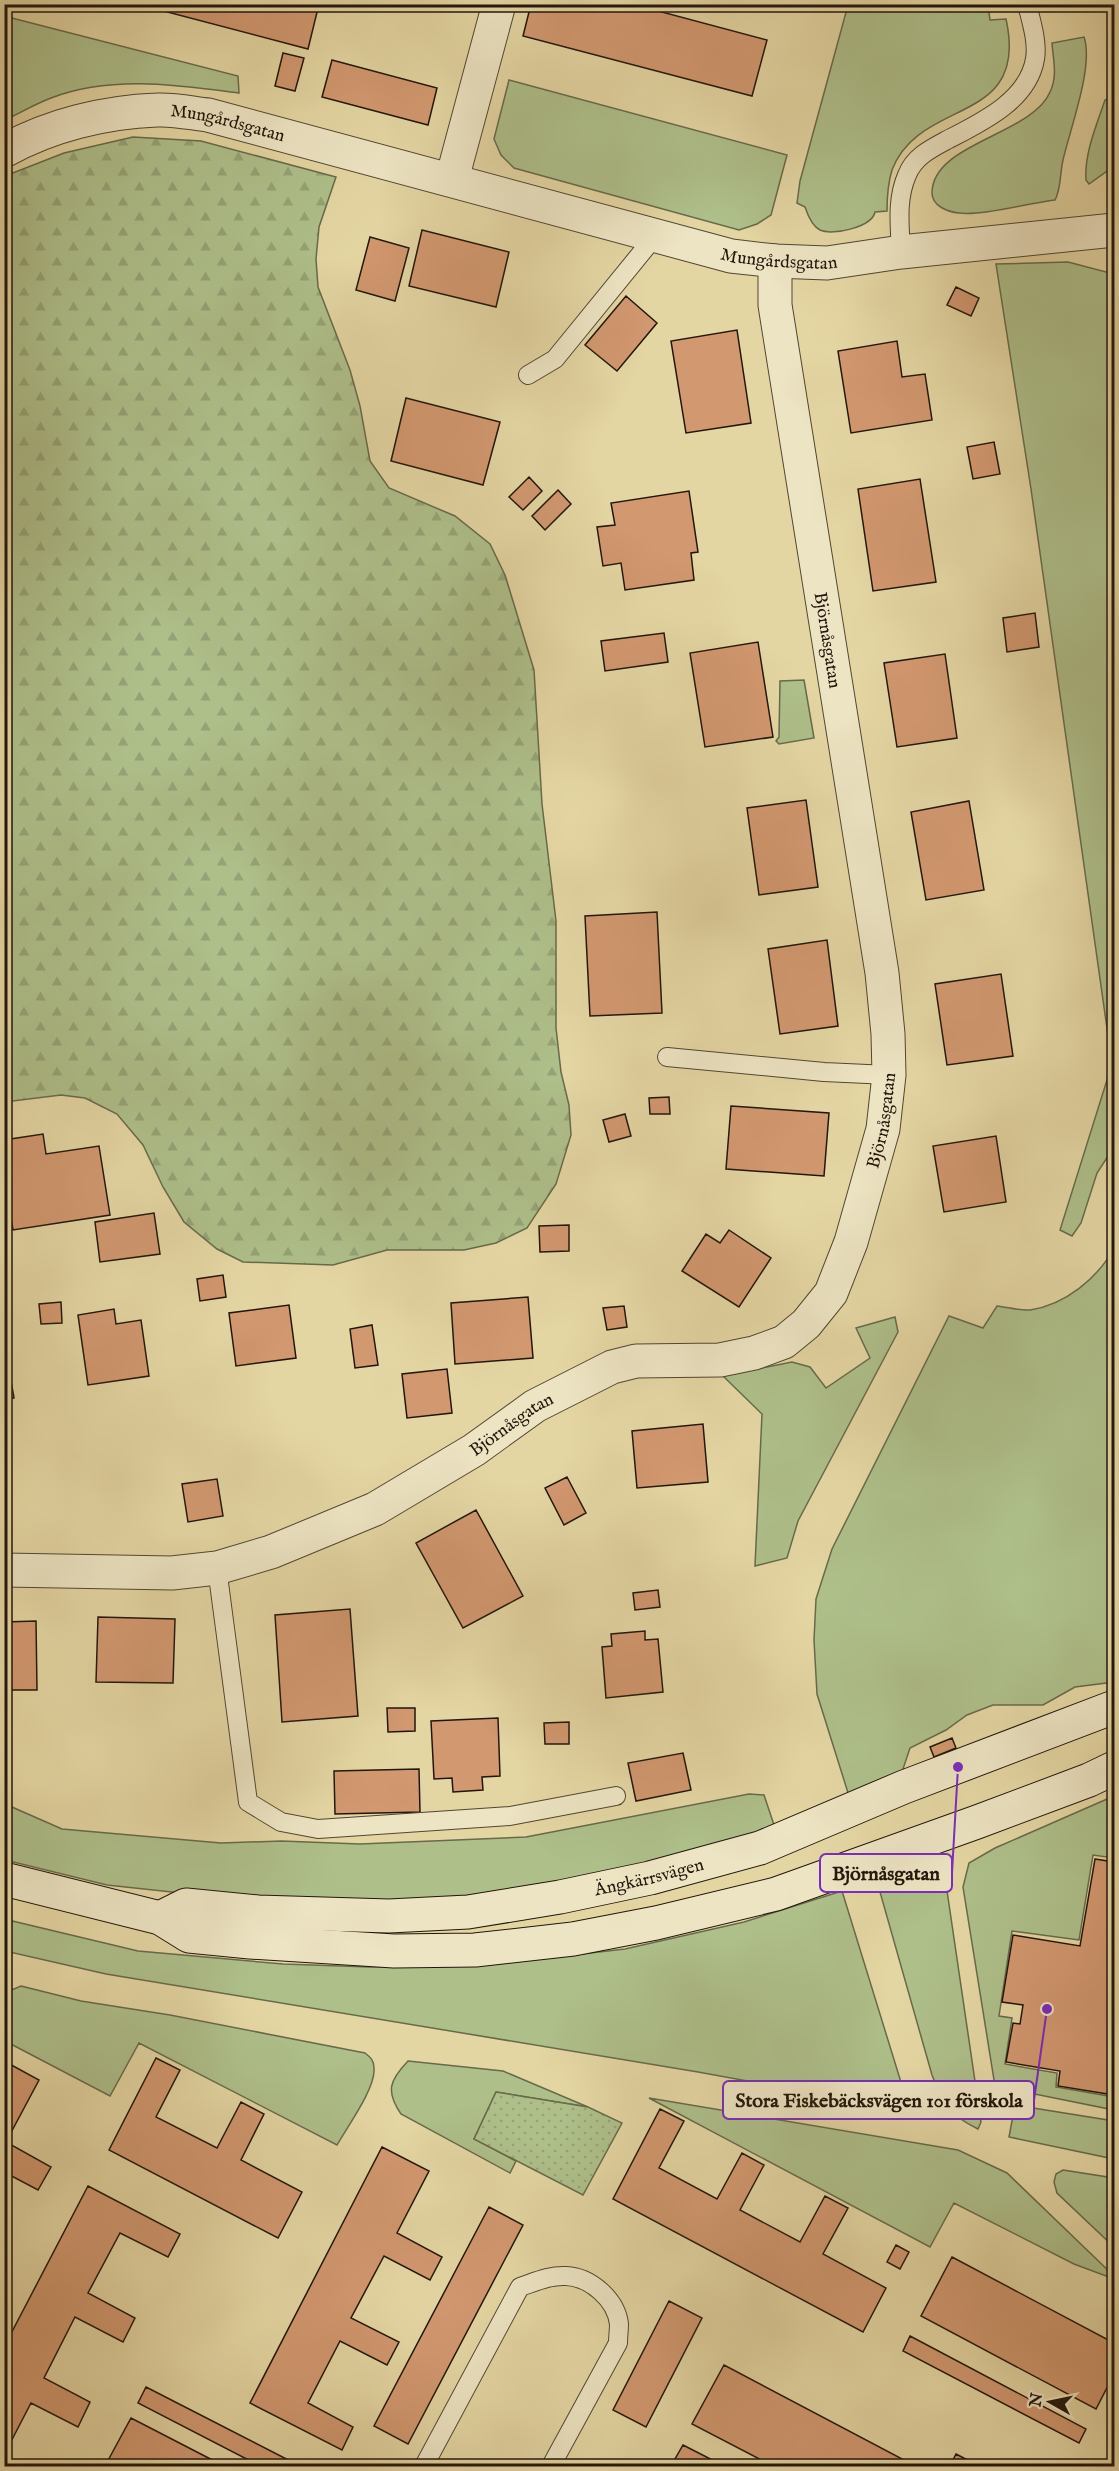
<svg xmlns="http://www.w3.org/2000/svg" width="1119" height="2471" font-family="'IM FELL English',serif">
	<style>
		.grass { fill: #aebf8a; stroke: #686a4b; stroke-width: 1.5 }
		.forest { fill: url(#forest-firs); stroke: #686a4b; stroke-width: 1.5 }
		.park { fill: url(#park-dots); stroke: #686a4b; stroke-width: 1.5 }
		.building { fill: #d29870; stroke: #22160c; stroke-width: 1.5 }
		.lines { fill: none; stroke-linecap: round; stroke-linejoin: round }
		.lane-casing { stroke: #524632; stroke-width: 20 }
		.street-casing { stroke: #524632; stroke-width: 35 }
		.secondary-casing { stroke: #22160c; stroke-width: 35 }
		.lane { stroke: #ede4c3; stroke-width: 18 }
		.street { stroke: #ede4c3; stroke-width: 33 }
		.secondary { stroke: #ede4c3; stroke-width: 33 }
		.labels { text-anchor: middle; stroke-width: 4.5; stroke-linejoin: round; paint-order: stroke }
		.street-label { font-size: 18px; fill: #22160c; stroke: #ede4c3 }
		.leader { fill: none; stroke: #7b2cbf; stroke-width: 2 }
		.callout-dot { fill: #7b2cbf; stroke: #ede4c3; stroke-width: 2 }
		.callout { fill: #ede4c3; stroke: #7b2cbf; stroke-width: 2 }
		.callout-label { font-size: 20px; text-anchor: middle; font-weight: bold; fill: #22160c }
	</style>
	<defs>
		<pattern id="forest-firs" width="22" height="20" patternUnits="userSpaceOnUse" patternTransform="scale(1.5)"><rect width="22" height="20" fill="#aebf8a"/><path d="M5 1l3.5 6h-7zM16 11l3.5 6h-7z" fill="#95a376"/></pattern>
		<pattern id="park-dots" width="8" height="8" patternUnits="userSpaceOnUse" patternTransform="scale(1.5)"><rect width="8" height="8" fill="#aebf8a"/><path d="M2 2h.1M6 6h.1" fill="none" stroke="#95a376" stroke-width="1.8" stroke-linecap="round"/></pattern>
	</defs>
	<rect width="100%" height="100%" fill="#e4d6a3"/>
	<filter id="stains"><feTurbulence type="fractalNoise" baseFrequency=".00333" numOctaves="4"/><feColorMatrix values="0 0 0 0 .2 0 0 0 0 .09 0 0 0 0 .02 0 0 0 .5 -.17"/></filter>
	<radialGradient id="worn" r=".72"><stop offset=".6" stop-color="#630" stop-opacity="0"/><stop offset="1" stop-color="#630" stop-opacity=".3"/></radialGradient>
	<path class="grass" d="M 848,5 L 988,5 L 990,20 L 1006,19 C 1030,127 920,96 892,170 C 888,183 887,198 887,211 L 875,212 C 872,227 833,236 820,230 C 812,226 808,216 805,207 L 797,203 L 800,181 Z
		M 4,16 L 238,76 L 239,93 C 177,85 111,75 51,98 C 35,104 20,113 5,120 Z
		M 1084,37 C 1094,66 1070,129 1063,160 C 1060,172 1061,190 1055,200 C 1029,203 982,216 959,213 C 948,212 932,206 932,193 C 932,143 1032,135 1050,92 C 1058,76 1053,59 1052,43 Z
		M 509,80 L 787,155 L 771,215 L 757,224 L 739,230 L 514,168 L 501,155 L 494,139 Z
		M 1114,96 L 1114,166 L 1089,184 L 1086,180 C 1084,154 1097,124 1105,100 Z
		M 1068,262 L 1114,274 L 1114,1147 L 1097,1173 L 1081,1223 L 1072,1236 L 1060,1230 L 1112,1064 L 1031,489 L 996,264 Z
		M 804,680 L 814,738 L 779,744 L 776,741 L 779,737 L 780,681 Z
		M 1114,1248 L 1114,1682 L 1075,1687 L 1043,1705 L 993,1705 L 967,1715 L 946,1730 L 910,1748 L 902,1772 L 849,1796 L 817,1694 L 814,1640 L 816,1599 L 832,1549 L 949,1316 L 983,1328 L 997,1306 C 1007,1307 1020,1311 1030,1310 C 1065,1305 1098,1278 1114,1248 Z
		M 895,1317 L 898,1332 L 798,1521 L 787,1558 L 755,1566 L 762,1414 L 723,1376 L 792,1362 L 810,1367 L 826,1388 L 870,1358 L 856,1328 Z
		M 749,1794 L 764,1795 L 776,1831 L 671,1859 L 477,1898 L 336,1901 L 218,1897 L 107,1885 L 5,1860 L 5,1804 L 62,1829 L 221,1843 L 281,1841 L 360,1844 L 526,1837 Z
		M 1114,1796 L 1112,1837 L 1114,1838 L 1114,1858 L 1093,1855 L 1079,1940 L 1012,1931 L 999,2016 L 1012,2018 L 1005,2064 L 1057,2073 L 1056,2087 L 1114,2097 L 1114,2110 L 995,2086 L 963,1887 L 969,1863 L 995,1848 Z
		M 938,1858 L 946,1884 L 981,2122 L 978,2129 C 949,2115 943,2104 932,2075 L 876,1878 Z
		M 842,1891 L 900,2079 L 903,2097 L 896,2108 L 698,2072 L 106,1974 L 5,1951 L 4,1919 L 138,1951 L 283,1964 L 370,1967 L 496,1964 L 625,1949 L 744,1922 Z
		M 21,1986 L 81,2001 L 170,2015 L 365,2053 C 370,2057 374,2060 374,2068 C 376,2088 347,2127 337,2145 L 139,2043 L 110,2096 L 5,2041 L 5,2000 L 9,1991 Z
		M 408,2061 L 503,2071 L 588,2107 L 496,2092 L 474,2139 L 516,2161 L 510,2173 L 401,2114 C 385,2091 390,2080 408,2061 Z
		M 649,2098 L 958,2150 L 1007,2173 L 1114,2276 L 1114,2279 L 1074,2264 L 954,2203 L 930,2247 Z
		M 1015,2105 L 1114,2121 L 1114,2159 L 1009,2137 Z
		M 1063,2170 L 1114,2178 L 1114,2247 L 1057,2193 L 1054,2182 L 1056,2174 Z"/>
	<path class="forest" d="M 133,137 L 201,141 L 336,177 L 319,227 L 316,259 L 318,287 L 350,370 L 360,406 L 370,461 L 389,488 L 455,516 L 490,544 L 505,575 L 534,670 L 542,804 L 556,921 L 556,1028 L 561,1072 L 569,1105 L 571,1135 L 556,1184 L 527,1228 L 496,1243 L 464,1250 L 387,1250 L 333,1265 L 243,1262 L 217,1249 L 184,1222 L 163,1187 L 143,1145 L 117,1114 L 85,1098 L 61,1095 L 5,1102 L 5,176 L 64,153 Z"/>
	<path class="park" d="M 496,2092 L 588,2107 L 622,2123 L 583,2195 L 474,2139 Z"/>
	<path class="building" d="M 137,4 L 319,4 L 308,49 Z
		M 531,4 L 632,4 L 767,40 L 752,96 L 523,36 Z
		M 283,53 L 304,58 L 295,91 L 275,86 Z
		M 332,60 L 437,88 L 428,125 L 322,97 Z
		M 422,230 L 509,252 L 496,307 L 409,286 Z
		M 370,237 L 409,248 L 395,301 L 356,290 Z
		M 956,287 L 979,298 L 971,316 L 947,305 Z
		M 626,296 L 657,323 L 617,371 L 585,345 Z
		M 737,330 L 751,423 L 686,433 L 671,341 Z
		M 897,341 L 902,377 L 925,374 L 932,420 L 851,433 L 838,351 Z
		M 406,398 L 500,422 L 483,485 L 391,461 Z
		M 994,442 L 1000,474 L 973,479 L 967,447 Z
		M 529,477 L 542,491 L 523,510 L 509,497 Z
		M 920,479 L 936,582 L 873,591 L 858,489 Z
		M 558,490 L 571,504 L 545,530 L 532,516 Z
		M 689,491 L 698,552 L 691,553 L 694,580 L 625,590 L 621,563 L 603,566 L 597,527 L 615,525 L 611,503 Z
		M 1035,613 L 1039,647 L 1007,652 L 1003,618 Z
		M 664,633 L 668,662 L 605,671 L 601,641 Z
		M 758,642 L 773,737 L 705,747 L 690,653 Z
		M 945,654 L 957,738 L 897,747 L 884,663 Z
		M 806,800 L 818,887 L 759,895 L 747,808 Z
		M 969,801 L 984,890 L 926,900 L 911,812 Z
		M 657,912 L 662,1013 L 590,1016 L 585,916 Z
		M 827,940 L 838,1026 L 780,1034 L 768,949 Z
		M 1001,974 L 1013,1056 L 947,1065 L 935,984 Z
		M 669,1097 L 670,1114 L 650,1114 L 649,1098 Z
		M 731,1106 L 829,1113 L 824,1176 L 726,1169 Z
		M 625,1114 L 631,1136 L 609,1142 L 603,1120 Z
		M 43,1134 L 46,1154 L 99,1146 L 110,1215 L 13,1230 L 4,1178 L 4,1140 Z
		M 996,1136 L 1006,1202 L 944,1212 L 933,1146 Z
		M 154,1213 L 160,1254 L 100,1262 L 95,1222 Z
		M 569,1225 L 569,1251 L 540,1252 L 539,1226 Z
		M 729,1230 L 771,1258 L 739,1307 L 682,1271 L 706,1234 L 720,1243 Z
		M 223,1275 L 226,1297 L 200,1301 L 197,1279 Z
		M 528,1297 L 533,1358 L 455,1364 L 451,1303 Z
		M 61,1302 L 62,1323 L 41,1324 L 39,1304 Z
		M 289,1305 L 296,1358 L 236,1366 L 229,1313 Z
		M 624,1306 L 627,1327 L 607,1330 L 603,1308 Z
		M 114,1309 L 116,1324 L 141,1320 L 149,1376 L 88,1385 L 78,1315 Z
		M 372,1325 L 378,1365 L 355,1368 L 350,1329 Z
		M 4,1342 L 14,1398 L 4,1400 Z
		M 447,1369 L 452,1413 L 407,1418 L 402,1374 Z
		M 703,1424 L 708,1482 L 637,1488 L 632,1431 Z
		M 567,1477 L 586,1513 L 564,1525 L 545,1488 Z
		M 217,1479 L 223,1516 L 188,1522 L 182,1484 Z
		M 476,1510 L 523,1596 L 463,1628 L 416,1543 Z
		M 658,1590 L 660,1607 L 635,1610 L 633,1593 Z
		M 350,1609 L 358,1716 L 282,1722 L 275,1615 Z
		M 98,1617 L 175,1619 L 173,1683 L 96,1682 Z
		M 36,1621 L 37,1690 L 4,1690 L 4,1622 Z
		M 645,1631 L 645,1640 L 658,1639 L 663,1692 L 606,1698 L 602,1647 L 612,1646 L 611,1634 Z
		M 387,1708 L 415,1708 L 415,1731 L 388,1732 Z
		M 498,1718 L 500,1776 L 482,1777 L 483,1790 L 453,1792 L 452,1778 L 434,1779 L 431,1721 Z
		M 569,1722 L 569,1744 L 545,1744 L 544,1723 Z
		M 952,1738 L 956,1748 L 934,1757 L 930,1747 Z
		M 683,1753 L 691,1790 L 636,1801 L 628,1763 Z
		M 419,1769 L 420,1812 L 335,1814 L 334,1771 Z
		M 1095,1859 L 1114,1862 L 1114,2095 L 1058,2086 L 1060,2071 L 1006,2062 L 1013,2023 L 1020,2024 L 1023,2005 L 1002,2002 L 1013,1935 L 1080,1946 Z
		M 156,2058 L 180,2070 L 156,2117 L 217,2148 L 241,2102 L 264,2114 L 241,2160 L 302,2192 L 278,2238 L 109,2150 Z
		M 4,2061 L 39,2080 L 6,2142 L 51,2167 L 38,2190 L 4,2172 Z
		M 660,2109 L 684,2121 L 659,2168 L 717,2199 L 742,2153 L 764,2165 L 740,2210 L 800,2242 L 825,2196 L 848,2208 L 823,2254 L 886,2288 L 863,2332 L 613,2199 Z
		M 382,2147 L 429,2171 L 397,2233 L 442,2257 L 430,2280 L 384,2256 L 351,2318 L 399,2342 L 387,2365 L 340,2341 L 308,2403 L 353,2427 L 342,2450 L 250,2403 Z
		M 88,2186 L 180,2234 L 168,2257 L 120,2233 L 88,2293 L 135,2318 L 123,2342 L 75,2317 L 44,2378 L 90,2402 L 78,2427 L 31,2403 L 4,2455 L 4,2347 Z
		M 489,2207 L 523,2225 L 408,2444 L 374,2426 Z
		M 896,2245 L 909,2252 L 900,2269 L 887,2262 Z
		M 952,2257 L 1114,2343 L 1114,2374 L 1096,2409 L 921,2316 Z
		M 669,2301 L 702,2318 L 646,2427 L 613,2410 Z
		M 910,2336 L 1086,2429 L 1079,2443 L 903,2351 Z
		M 724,2365 L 906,2461 L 903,2466 L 773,2466 L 692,2424 Z
		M 146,2387 L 300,2466 L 260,2466 L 138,2403 Z
		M 131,2418 L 224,2466 L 105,2466 Z
		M 683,2445 L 724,2466 L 689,2466 L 675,2459 Z
		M 956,2454 L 979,2466 L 950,2466 Z"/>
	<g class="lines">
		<g class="lane-casing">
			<path id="lane" d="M 901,252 C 900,227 896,200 907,175 C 914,157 930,149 947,140 C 980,123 1028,101 1035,59 C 1038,42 1031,21 1027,4
				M 528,375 L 555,359 L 656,235
				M 667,1057 L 824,1072 L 889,1075
				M 217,1568 L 248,1802 L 281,1822 L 318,1829 L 510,1816 L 616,1796
				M 424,2466 L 520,2287 C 535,2282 550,2275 566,2276 C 590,2277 616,2299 619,2324 C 619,2330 618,2337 618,2343 L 551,2466"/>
		</g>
		<g class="street-casing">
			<g id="street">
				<path id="s1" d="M 4,151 C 50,125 105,112 157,110 C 173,109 191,113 208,115 L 731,256 L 775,261 L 827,263 L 901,252 L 1114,230"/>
				<path d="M 452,179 L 499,4"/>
				<path id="s2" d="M 4,1570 L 172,1573 L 217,1568 L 271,1552 L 375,1509 L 474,1450 L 535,1406 L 612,1367 L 636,1361 L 720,1360 L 754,1353 L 784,1342 L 806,1324 L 831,1293 L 851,1242 L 883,1129 L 889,1075 L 888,1034 L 882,973 L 775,305 L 775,261"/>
			</g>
		</g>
		<g class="secondary-casing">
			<g id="secondary">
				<path d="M 4,1879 L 160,1918 L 189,1936 L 250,1942 L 394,1951 L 475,1950 L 573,1939 L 656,1923 L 776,1894 L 977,1822 L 1089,1780 L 1114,1768"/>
				<path id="s3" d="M 160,1918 L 186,1905 L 258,1912 L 389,1916 L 468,1912 L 560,1897 L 650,1878 L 760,1848 L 904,1787 L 1114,1707"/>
			</g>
		</g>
		<use href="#lane" class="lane"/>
		<use href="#street" class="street"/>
		<use href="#secondary" class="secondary"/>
	</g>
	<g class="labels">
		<g class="street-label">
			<text dy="6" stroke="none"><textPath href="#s1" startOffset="232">Mungårdsgatan</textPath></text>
			<text dy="6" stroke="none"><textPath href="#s1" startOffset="801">Mungårdsgatan</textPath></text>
			<text transform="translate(828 640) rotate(81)" y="6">Björnåsgatan</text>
			<text dy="6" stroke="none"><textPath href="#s2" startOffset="1083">Björnåsgatan</textPath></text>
			<text dy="6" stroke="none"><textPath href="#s2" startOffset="543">Björnåsgatan</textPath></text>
			<text dy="6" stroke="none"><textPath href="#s3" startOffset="496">Ängkärrsvägen</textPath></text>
		</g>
	</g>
	<path class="leader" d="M958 1767L952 1873M1047 2009L1034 2100"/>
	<g class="callout-dot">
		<circle cx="958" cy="1767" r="6"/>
		<circle cx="1047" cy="2009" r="6"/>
	</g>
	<g class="callout">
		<rect x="820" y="1854" width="132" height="38" rx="6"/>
		<rect x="723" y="2081" width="311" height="38" rx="6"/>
	</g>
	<g class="callout-label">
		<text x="886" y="1880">Björnåsgatan</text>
		<text x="879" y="2107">Stora Fiskebäcksvägen 101 förskola</text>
	</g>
	<rect width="1119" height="2471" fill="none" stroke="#e4d6a3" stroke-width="24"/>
	<rect x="6" y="6" width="1107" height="2459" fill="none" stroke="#22160c" stroke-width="3"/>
	<rect x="12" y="12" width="1095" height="2447" fill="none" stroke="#22160c" stroke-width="1.5"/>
	<g transform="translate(1050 2402) rotate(279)" stroke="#ede4c3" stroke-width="4.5" paint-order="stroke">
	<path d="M0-4.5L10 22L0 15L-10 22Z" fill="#22160c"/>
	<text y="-9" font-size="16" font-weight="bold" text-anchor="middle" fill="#22160c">N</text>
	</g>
	<rect width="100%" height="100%" filter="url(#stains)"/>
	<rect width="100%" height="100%" fill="url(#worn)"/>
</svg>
